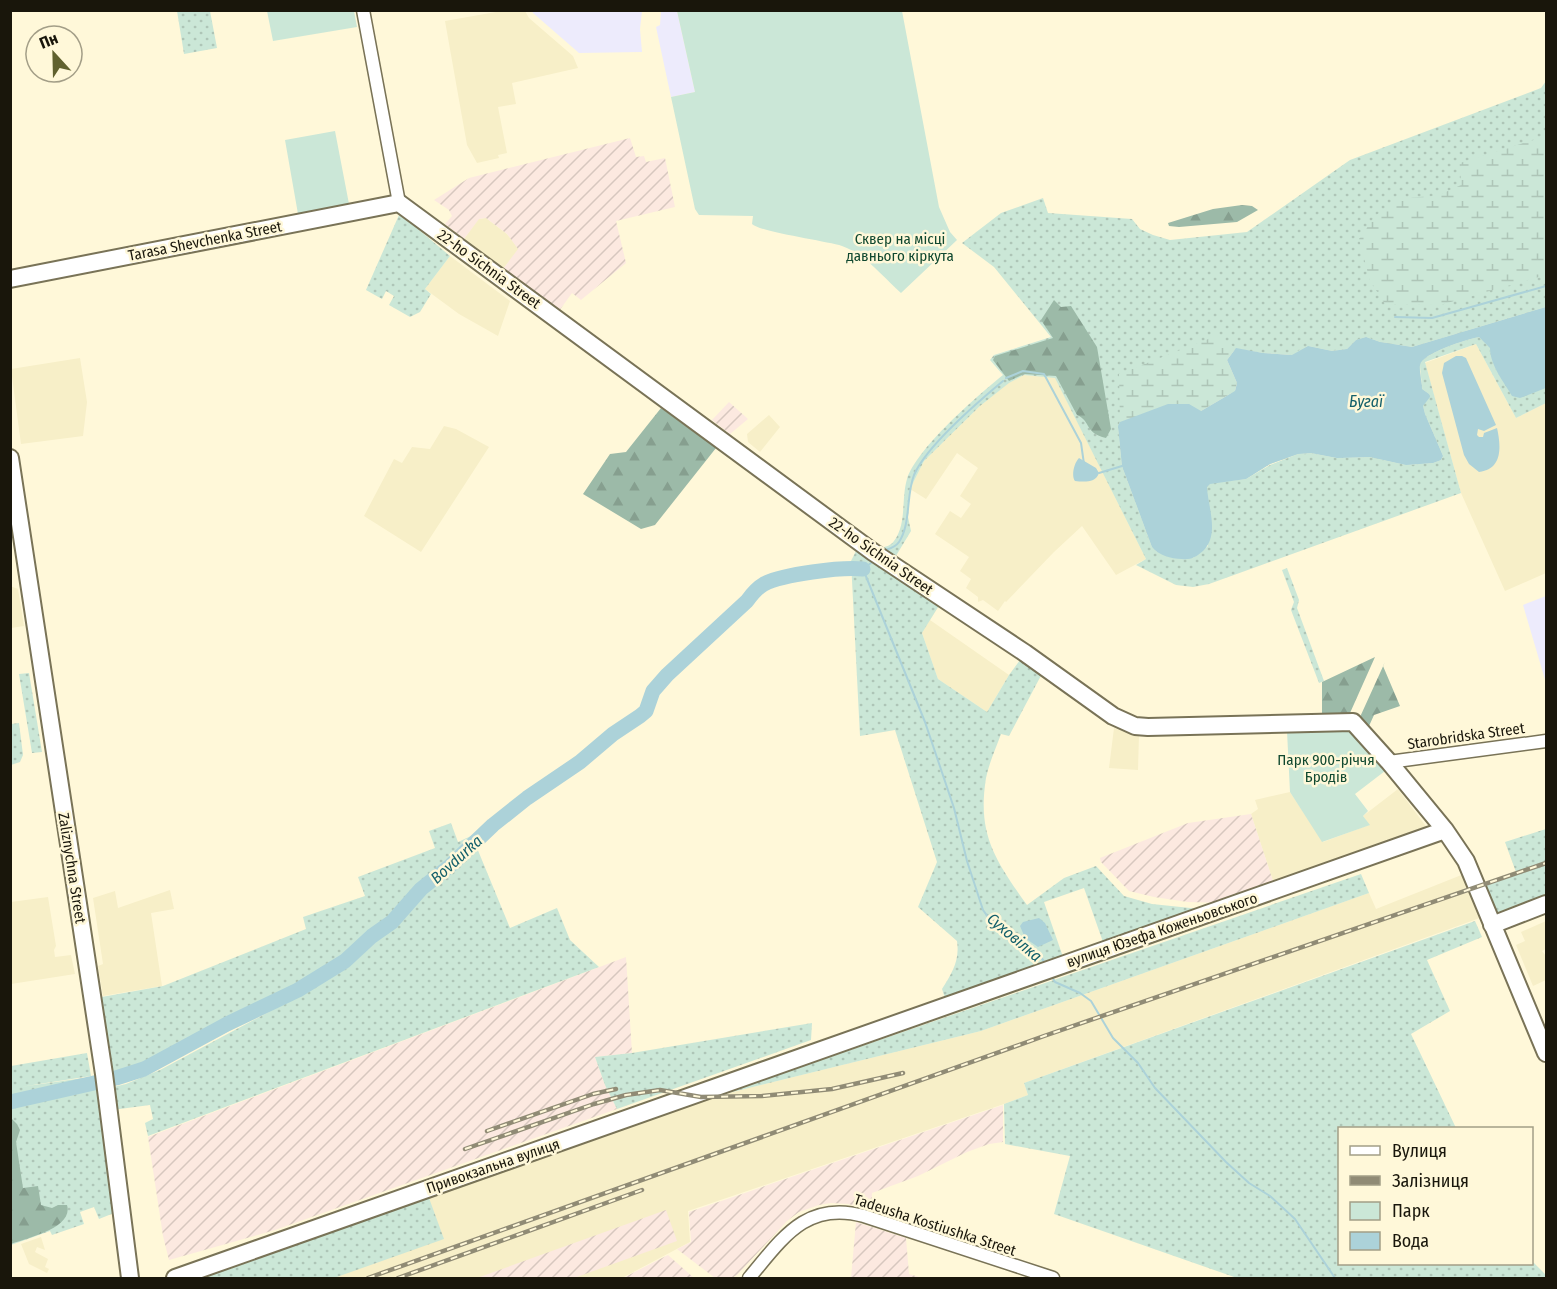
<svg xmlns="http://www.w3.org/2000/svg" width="1557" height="1289" font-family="'Fira Sans Condensed',sans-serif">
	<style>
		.built { fill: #f7efc8 }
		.industrial { fill: url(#industrial-furrows) }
		.education { fill: #edebfc }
		.grass { fill: url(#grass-dots) }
		.forest { fill: url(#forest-firs) }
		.wetland { fill: url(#wetland-marsh) }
		.park { fill: #cbe7d7 }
		.water { fill: #acd2d9 }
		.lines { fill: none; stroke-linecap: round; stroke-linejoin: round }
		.stream { stroke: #acd2d9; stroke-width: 2 }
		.river { stroke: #acd2d9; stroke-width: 15 }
		.minor-casing { stroke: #797357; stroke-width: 15 }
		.major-casing { stroke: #797357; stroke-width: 20 }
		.minor { stroke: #fff; stroke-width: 12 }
		.major { stroke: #fff; stroke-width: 16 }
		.rail-casing { stroke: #908b75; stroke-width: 4.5 }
		.rail { stroke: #fff8d9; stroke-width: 2; stroke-dasharray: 7; stroke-linecap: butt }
		.labels { text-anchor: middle; stroke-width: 5; stroke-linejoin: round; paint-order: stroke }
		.park-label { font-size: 15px; fill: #10482f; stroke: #fff8d9 }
		.street-label { font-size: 15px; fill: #19160b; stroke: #fff8d9 }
		.water-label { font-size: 16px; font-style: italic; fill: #14606b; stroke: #fff8d9 }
	</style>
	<defs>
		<pattern id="industrial-furrows" width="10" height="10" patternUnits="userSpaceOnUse" patternTransform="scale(1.5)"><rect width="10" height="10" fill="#fce9e0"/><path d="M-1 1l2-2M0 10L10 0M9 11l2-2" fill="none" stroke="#d7c7bf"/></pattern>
		<pattern id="grass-dots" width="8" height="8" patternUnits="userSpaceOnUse" patternTransform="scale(1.5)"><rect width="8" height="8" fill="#cbe7d7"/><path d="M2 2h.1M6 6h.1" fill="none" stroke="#aec5b7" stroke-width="1.8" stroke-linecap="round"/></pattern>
		<pattern id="forest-firs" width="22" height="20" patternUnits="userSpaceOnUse" patternTransform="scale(1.5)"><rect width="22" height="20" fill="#9cbaa8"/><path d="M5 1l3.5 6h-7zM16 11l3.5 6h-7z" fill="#869f8f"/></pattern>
		<pattern id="wetland-marsh" width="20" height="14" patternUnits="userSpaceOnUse" patternTransform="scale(1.5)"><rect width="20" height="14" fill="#cbe7d7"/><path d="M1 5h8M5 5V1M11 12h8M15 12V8" fill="none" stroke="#aec5b7"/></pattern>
	</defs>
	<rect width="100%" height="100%" fill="#fff8d9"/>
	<path class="built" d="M 525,11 L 529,18 L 573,56 L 578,68 L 512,83 L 516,104 L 498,107 L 507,153 L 498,155 L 499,158 L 477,163 L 467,145 L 445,21 L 496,12 Z
		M 486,218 L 507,234 L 519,249 L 503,269 L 464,239 L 478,219 Z
		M 450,256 L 510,301 L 498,336 L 459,314 L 425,289 Z
		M 1476,344 L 1516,418 L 1546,403 L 1546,573 L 1505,591 L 1461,493 L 1425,363 Z
		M 80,358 L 87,402 L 83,436 L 21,444 L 11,369 Z
		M 1024,375 L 1055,377 L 1146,559 L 1116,575 L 1082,526 L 1054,552 L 1006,602 L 1005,601 L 998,611 L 983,600 L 978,602 L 978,597 L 966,588 L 971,579 L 960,571 L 969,557 L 935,534 L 950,511 L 961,518 L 971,504 L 960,496 L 978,468 L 957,453 L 926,499 L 910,489 L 924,461 L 980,406 L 1008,383 Z
		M 769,415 L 780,427 L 760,452 L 748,442 L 747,434 Z
		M 444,426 L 456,429 L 489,447 L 421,552 L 364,516 L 394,459 L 402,463 L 412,447 L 430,449 Z
		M 10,586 L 18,589 L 24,626 L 11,628 Z
		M 916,587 L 941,603 L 930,620 L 1009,675 L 987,712 L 938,679 L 922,633 Z
		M 1114,728 L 1139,735 L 1138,770 L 1109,768 Z
		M 1398,789 L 1428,829 L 1275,887 L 1251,814 L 1258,809 L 1255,800 L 1290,792 L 1323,842 L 1369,825 L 1363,816 Z
		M 1505,842 L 1546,894 L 1024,1083 L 1028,1095 L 1004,1104 L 688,1211 L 690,1242 L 622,1278 L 197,1278 L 720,1095 L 981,1031 L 1369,893 L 1376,909 L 1479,868 L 1486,884 L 1516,872 Z
		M 170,890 L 174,909 L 151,913 L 162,986 L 103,996 L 98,966 L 103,964 L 93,898 L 115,891 L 118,908 Z
		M 48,897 L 56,946 L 54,950 L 55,957 L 71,955 L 75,974 L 11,984 L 11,902 Z
		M 1546,921 L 1546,949 L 1542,951 L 1546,956 L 1546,980 L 1533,986 L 1516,945 L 1525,941 L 1521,932 Z
		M 41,1237 L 45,1250 L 37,1247 L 35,1252 L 48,1259 L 45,1267 L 49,1269 L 47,1273 L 29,1264 L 21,1244 Z"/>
	<path class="industrial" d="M 630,138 L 636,157 L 644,156 L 646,162 L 665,158 L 675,207 L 616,221 L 626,263 L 581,300 L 572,293 L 559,311 L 503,269 L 518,249 L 507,234 L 486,218 L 479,219 L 464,239 L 445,224 L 452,216 L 449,210 L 434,200 L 469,178 Z
		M 729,402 L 748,419 L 730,434 L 712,420 Z
		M 1251,814 L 1275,887 L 1230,903 L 1188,902 L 1154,897 L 1129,891 L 1101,862 L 1100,858 L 1188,823 Z
		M 626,957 L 632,1053 L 595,1057 L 605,1085 L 617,1109 L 275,1230 L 169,1260 L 163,1236 L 148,1137 Z
		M 1003,1105 L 1003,1142 L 989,1144 L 967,1152 L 918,1176 L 872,1193 L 871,1212 L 849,1204 L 831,1203 L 819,1205 L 799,1212 L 787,1221 L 737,1275 L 732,1278 L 715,1278 L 677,1249 L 691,1242 L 689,1212 Z
		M 666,1210 L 677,1241 L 574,1278 L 477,1278 Z
		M 856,1222 L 906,1238 L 909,1274 L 919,1277 L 919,1278 L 851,1278 Z
		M 668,1255 L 694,1278 L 623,1278 Z"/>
	<path class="education" d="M 532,11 L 642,11 L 640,29 L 642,52 L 579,53 L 533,13 Z
		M 661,11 L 677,11 L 695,92 L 671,97 L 656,27 L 660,25 Z
		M 1546,596 L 1546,683 L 1523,605 Z"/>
	<path class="grass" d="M 177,11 L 210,11 L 217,48 L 184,54 Z
		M 1546,81 L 1546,307 L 1412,347 L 1380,342 L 1366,337 L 1356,340 L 1347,349 L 1332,351 L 1308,346 L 1292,355 L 1263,353 L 1236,349 L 1118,426 L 1122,466 L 1152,547 C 1162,559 1179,558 1193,558 L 1208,546 L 1207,487 L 1210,483 L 1246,479 L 1270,465 L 1298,454 L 1311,453 L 1337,458 L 1370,457 L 1406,465 L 1433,463 L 1441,460 L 1443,456 L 1425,414 L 1423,406 L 1429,394 L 1422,389 C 1422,382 1420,371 1420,365 C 1422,353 1468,339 1479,337 L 1537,391 L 1546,388 L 1546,403 L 1516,418 L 1476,344 L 1425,362 L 1461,493 L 1209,584 L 1193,587 L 1176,585 L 1136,565 L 1146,559 L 1055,378 L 1024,375 L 1009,383 L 980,406 L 924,461 L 910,489 L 908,517 L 911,531 L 891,564 L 943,599 L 922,633 L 938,679 L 987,712 L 1009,675 L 1025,653 L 1045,668 L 1009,736 L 1001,734 C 996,748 989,763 986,778 C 977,834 995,860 1027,905 L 1064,878 L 1096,866 L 1124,896 L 1152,904 L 1200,909 L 1103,942 L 1084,888 L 1044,902 L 1063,957 L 945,998 L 942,989 C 952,973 960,960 957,941 L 918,907 L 937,862 L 895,730 L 860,736 L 851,561 L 860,543 C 870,546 886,552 894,541 C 907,524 901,499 907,479 C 917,448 977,396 1003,375 L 990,360 L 994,355 L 1051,337 L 994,267 L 962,243 L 1001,213 L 1043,198 L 1048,213 L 1132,219 L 1140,229 L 1153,235 L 1170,240 L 1247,232 L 1350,160 L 1541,88 Z
		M 399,215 L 418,229 L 450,256 L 425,289 L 431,294 L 420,312 L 410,317 L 389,305 L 394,296 L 386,291 L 382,299 L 366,290 Z
		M 840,565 L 849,565 L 849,570 L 786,580 L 760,590 L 742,609 L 669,676 L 656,692 L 648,712 L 641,718 L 606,742 L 582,765 L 529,800 L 433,884 L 402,919 L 383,933 L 347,966 L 314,986 L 159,1068 L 125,1082 L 109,1086 L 96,998 L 163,986 L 306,929 L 303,917 L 365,896 L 358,877 L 435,848 L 429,831 L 451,823 L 458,842 L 482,831 L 525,793 L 578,760 L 610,732 L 637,714 L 642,709 L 650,690 L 671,666 L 740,604 L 755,586 L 772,578 Z
		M 1287,568 L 1299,600 L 1297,608 L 1324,681 L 1319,683 L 1291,610 L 1294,602 L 1282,570 Z
		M 29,673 L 42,752 L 32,753 L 19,674 Z
		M 19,723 L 23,755 L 20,762 L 11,765 L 11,724 Z
		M 1546,829 L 1546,894 L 1496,913 L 1485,884 L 1516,872 L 1505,842 Z
		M 477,848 L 510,928 L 557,908 L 570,940 L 599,967 L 148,1136 L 145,1123 L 153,1119 L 150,1105 L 112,1110 L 109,1088 L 126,1084 L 160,1070 L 282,1005 L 349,967 L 377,941 L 403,920 L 434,884 Z
		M 1361,874 L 1369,893 L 981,1031 L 720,1095 Z
		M 1475,921 L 1482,937 L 1427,960 L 1450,1011 L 1411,1034 L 1456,1128 L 1340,1128 L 1340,1264 L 1532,1264 L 1532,1261 L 1546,1275 L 1546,1278 L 1237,1278 L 1054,1214 L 1070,1156 L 1005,1144 L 1004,1104 L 1028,1095 L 1024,1083 Z
		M 812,1023 L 811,1040 L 617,1109 L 605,1085 L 595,1057 L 632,1053 Z
		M 87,1053 L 91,1076 L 20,1087 L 97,1076 L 114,1213 L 99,1219 L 94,1207 L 80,1212 L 84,1224 L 52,1235 L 50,1231 L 11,1245 L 11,1066 Z
		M 429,1198 L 444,1239 L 334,1278 L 197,1278 Z"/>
	<path class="forest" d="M 1242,205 L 1252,206 L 1258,210 L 1237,222 L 1179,227 L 1169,226 L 1168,223 L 1213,209 Z
		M 1054,300 L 1061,307 L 1071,306 L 1097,347 L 1111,429 L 1106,438 C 1084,433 1092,422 1077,415 L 1056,376 L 1024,374 L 1009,381 L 993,360 L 995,356 L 1053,338 L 1041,320 Z
		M 661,408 L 716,448 L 655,525 L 641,529 L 583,494 L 610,454 L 626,452 Z
		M 1375,657 L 1350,713 L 1322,714 L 1322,682 Z
		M 1385,662 L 1383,666 L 1400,706 L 1374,715 L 1369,726 L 1360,717 Z
		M 11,1118 L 17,1124 L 20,1130 L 16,1142 L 23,1188 L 38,1186 L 41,1205 L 52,1208 L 58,1205 L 67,1205 C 74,1228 27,1238 11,1244 Z"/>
	<path class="wetland" d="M 1546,136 L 1546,275 L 1440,305 L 1385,304 L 1370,281 L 1359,239 L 1375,216 L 1400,198 L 1437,196 L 1461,185 L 1460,163 Z
		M 1546,307 L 1546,388 L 1520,398 L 1512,396 C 1504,382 1490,365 1490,348 L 1479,337 C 1468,339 1422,353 1420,365 C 1419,371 1422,382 1422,389 L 1429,394 L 1430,397 L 1423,406 L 1425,414 L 1443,456 L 1441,460 L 1433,463 L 1406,465 L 1370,457 L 1337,458 L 1311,453 L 1298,454 L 1270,464 L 1246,479 L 1210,483 L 1207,487 C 1208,508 1220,534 1203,551 C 1196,557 1191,560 1182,559 C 1171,559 1158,555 1152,547 L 1122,466 L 1118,426 L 1120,421 L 1119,374 L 1216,336 L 1236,348 L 1227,360 L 1237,383 L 1235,391 L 1201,411 L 1143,452 L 1289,355 L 1308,346 L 1332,351 L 1347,349 L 1356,340 L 1366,337 L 1380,342 L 1412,347 Z"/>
	<path class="park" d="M 267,11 L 354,11 L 357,27 L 273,41 Z
		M 677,11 L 902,11 L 939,207 L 950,232 L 957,240 L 901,293 C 883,277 865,254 842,246 C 826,241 760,232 752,224 L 753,216 L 699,215 L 695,209 L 671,97 L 695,92 Z
		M 335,131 L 349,204 L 298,214 L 285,140 Z
		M 1344,729 C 1362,733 1374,757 1385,771 L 1355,794 L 1368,811 L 1363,816 L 1370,825 L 1322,842 L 1290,792 L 1287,731 Z"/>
	<path class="water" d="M 1546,307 L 1546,388 L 1520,398 L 1512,396 C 1504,382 1490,365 1490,348 L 1479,337 C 1468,339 1422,353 1420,365 C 1419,371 1422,382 1422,389 L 1429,394 L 1430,397 L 1423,406 L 1425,414 L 1443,456 L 1441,460 L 1433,463 L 1406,465 L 1370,457 L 1337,458 L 1311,453 L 1298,454 L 1270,464 L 1246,479 L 1210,484 L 1207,487 C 1208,508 1220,534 1203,551 C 1196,557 1191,560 1182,559 C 1171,559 1158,555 1152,547 L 1122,466 L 1118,426 L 1120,422 L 1168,404 L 1189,404 L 1201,411 L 1235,391 L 1237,383 L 1227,360 L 1236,348 L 1263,353 L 1292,355 L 1308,346 L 1332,351 L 1347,349 L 1356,340 L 1366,337 L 1380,342 L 1412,347 Z
		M 1456,356 L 1462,356 L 1466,358 L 1496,425 L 1484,431 L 1478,429 L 1477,435 L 1479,437 L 1483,437 L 1484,433 L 1497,428 C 1501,446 1503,469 1479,472 L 1469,464 L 1464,455 L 1442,373 L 1444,363 Z
		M 1079,458 L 1096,468 L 1099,473 C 1096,483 1084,482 1075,481 C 1071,476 1074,463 1079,458 Z
		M 1039,918 L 1045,923 L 1053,940 L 1038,947 L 1025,938 L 1020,926 L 1023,922 Z"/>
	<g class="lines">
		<path class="stream" d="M 1395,317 L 1432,318 L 1546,286
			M 1006,378 L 1023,371 L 1044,374 L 1081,443 L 1084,464
			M 1099,473 L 1122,466
			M 883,551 C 888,549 895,548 899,542 C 911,524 906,495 914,475 C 926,447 979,401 1003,381
			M 875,560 L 863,569 L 925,722 L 954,808 L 967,861 L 983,910 C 991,923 1007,936 1020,944 C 1031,951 1040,952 1046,965
			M 1051,975 L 1055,982 L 1080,993 L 1091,1001 L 1113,1038 L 1138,1063 L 1155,1088 L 1226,1162 L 1249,1183 L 1270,1196 L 1295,1219 L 1335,1278"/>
		<path class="river" d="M 10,1102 L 116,1078 L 144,1069 L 227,1024 L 298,990 L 345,961 L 372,936 L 392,922 L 421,889 L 451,865 L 493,825 L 527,798 L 580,762 L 613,734 L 640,716 L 646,711 L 653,691 L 667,675 L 747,601 C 752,594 757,588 764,584 C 783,574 841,567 863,569"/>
		<g class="minor-casing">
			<path id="minor" d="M 363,10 L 399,203
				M 1389,762 L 1546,741
				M 749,1278 C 782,1239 806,1200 864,1216 L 1053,1278"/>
		</g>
		<g class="major-casing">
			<path id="major" d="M 10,279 L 399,203 L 873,552 L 1025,653 L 1113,716 L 1135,726 L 1148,727 L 1353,722 L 1389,762 L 1445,830 L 1466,861 L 1546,1053
				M 10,458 L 104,1074 L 130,1278
				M 1492,925 L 1546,904
				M 175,1278 L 1445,830"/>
		</g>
		<use href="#minor" class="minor"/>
		<use href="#major" class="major"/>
		<g class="rail-casing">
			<path id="rail" d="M 487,1131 L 593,1094 L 616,1089
				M 465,1149 L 594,1104 L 626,1095 L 660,1090 L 701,1097 L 762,1096 L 832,1089 L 903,1073
				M 368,1278 L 1044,1036 L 1546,863
				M 398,1278 L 642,1190"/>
		</g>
		<use href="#rail" class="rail"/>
	</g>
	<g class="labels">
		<g class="park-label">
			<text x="900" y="244">Сквер на місці<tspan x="900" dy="17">давнього кіркута</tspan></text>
			<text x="1326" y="765">Парк 900-річчя<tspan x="1326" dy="17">Бродів</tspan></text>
		</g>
		<g class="street-label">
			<text transform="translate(205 241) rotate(-11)" y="5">Tarasa Shevchenka Street</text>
			<text transform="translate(489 269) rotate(36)" y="5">22-ho Sichnia Street</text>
			<text transform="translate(881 556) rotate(35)" y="5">22-ho Sichnia Street</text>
			<text transform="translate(1466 736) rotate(-8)" y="5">Starobridska Street</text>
			<text transform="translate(72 868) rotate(81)" y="5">Zaliznychna Street</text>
			<text transform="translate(1162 930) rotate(-19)" y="5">вулиця Юзефа Коженьовського</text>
			<text transform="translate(493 1166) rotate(-19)" y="5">Привокзальна вулиця</text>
			<text transform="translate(935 1225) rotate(18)" y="5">Tadeusha Kostiushka Street</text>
		</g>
		<g class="water-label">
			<text x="1366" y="407">Бугаї</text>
			<text transform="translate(456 859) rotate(-42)" y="6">Bovdurka</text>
			<text transform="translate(1015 937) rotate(40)" y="6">Суховілка</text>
		</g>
	</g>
	<rect width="1557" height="1289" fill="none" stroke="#19160b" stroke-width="24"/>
	<rect x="1338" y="1127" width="195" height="138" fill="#fff8d9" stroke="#a39e87" stroke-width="1.5"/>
	<rect x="1350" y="1146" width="30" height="9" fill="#ffffff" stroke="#a39e87" stroke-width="1.5"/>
	<text x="1392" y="1157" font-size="18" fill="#19160b">Вулиця</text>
	<rect x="1350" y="1176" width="30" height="9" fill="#908b75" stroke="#a39e87" stroke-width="1.5"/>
	<text x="1392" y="1187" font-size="18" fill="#19160b">Залізниця</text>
	<rect x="1350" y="1202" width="30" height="18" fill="#cbe7d7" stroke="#a39e87" stroke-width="1.5"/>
	<text x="1392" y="1217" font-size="18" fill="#19160b">Парк</text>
	<rect x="1350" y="1232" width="30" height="18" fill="#acd2d9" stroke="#a39e87" stroke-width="1.5"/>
	<text x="1392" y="1247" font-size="18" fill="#19160b">Вода</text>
	<g transform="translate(54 54) rotate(338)"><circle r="28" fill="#fff8d9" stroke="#a39e87" stroke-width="1.5"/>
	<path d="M0-4.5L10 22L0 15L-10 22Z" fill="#60612e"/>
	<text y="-9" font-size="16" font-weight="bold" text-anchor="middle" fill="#19160b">Пн</text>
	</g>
</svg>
